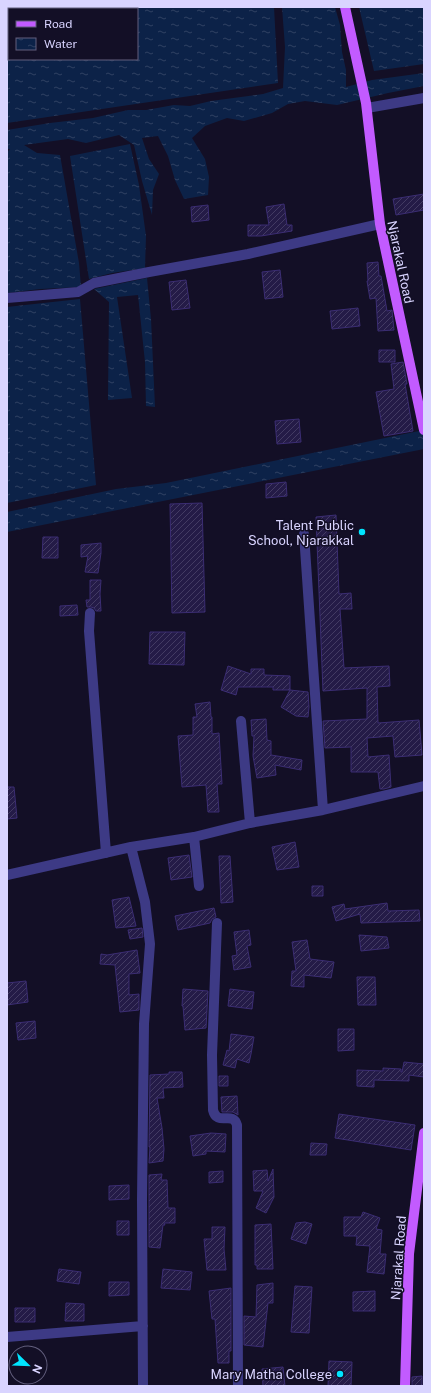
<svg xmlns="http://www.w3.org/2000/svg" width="431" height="1393" font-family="'Public Sans',sans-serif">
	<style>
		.water { fill: url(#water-ripples); fill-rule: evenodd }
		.building { fill: url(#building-hatch); stroke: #3b2d73 }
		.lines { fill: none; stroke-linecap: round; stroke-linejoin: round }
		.minor { stroke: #3d3a85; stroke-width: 10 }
		.major { stroke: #c25bff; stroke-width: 10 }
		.poi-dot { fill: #00e5ff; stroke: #130f26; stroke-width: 1.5 }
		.labels { text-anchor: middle; stroke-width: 3; stroke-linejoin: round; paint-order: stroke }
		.street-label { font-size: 13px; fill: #d9d4ff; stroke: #130f26 }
		.poi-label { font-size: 13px; fill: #d9d4ff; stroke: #130f26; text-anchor: end }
	</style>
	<defs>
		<pattern id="water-ripples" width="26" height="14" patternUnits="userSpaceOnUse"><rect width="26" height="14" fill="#0c2248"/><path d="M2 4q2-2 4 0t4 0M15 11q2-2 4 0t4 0" fill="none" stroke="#2f4163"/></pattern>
		<pattern id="building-hatch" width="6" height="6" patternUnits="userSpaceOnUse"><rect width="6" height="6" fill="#241b47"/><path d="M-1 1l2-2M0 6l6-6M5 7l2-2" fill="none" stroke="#433b63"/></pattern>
	</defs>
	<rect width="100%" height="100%" fill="#130f26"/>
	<path class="water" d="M 7,7 L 274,7 L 278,83 L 7,123 ZM 9,9 L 137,9 L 137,59 L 9,59 Z
		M 282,7 L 335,7 L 340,25 L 342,52 L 346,70 L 346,87 L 372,80 L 424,73 L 424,86 L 388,93 L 337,105 L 305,101 L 288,104 L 272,113 L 244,121 L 227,118 L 205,126 L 192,138 L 205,159 L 209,177 L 208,195 L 184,199 L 175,180 L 168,156 L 158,136 L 142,138 L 149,159 L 159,174 L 153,190 L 152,215 L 142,181 L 134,145 L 119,135 L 86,143 L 68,139 L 24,145 L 37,153 L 60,155 L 79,263 L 81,287 L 40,289 L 7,293 L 7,152 L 10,149 L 7,149 L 7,130 L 50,123 L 93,118 L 128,110 L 146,110 L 174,105 L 190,106 L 211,101 L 263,94 L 283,88 L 285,47 Z
		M 359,7 L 424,7 L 424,64 L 374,71 Z
		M 130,144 L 139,185 L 146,236 L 145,268 L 112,273 L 89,279 L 70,156 Z
		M 147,278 L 151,319 L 155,407 L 146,406 L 145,362 L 138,295 L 117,297 L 132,398 L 108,400 L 109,302 L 94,289 Z
		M 80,299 L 96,485 L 7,503 L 7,307 Z
		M 424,430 L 424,449 L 7,532 L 7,512 L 116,489 L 166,483 Z"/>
	<path class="building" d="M 424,194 L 424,210 L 396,215 L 393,199 Z
		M 284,204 L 287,225 L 292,225 L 292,231 L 261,236 L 248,236 L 248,225 L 269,225 L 266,207 Z
		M 208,205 L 209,220 L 192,222 L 191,207 Z
		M 378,262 L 379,276 L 381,276 L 387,311 L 392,310 L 394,330 L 378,331 L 376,298 L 370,299 L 367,281 L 368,281 L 367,263 Z
		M 280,270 L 283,297 L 265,299 L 262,272 Z
		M 186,280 L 190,308 L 172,310 L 169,282 Z
		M 358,308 L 360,326 L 332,329 L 330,311 Z
		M 379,350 L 395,350 L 395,362 L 379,362 Z
		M 403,362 L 407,384 L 405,384 L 413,431 L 384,436 L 376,392 L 394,389 L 391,364 Z
		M 299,419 L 301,442 L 277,444 L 275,421 Z
		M 286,482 L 287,496 L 266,498 L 266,484 Z
		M 202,503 L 205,612 L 172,613 L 170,504 Z
		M 336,515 L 339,594 L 351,593 L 352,609 L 340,609 L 344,668 L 389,666 L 390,686 L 377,687 L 378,723 L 419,720 L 422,755 L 395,757 L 393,736 L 367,738 L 368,757 L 389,755 L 391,787 L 384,789 L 380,789 L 378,772 L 351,772 L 351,747 L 325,748 L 323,721 L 367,719 L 367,688 L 323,691 L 316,517 Z
		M 43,537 L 58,537 L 58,558 L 42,558 Z
		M 101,543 L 101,553 L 98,573 L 85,572 L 88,556 L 81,557 L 81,545 Z
		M 90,580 L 101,580 L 100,594 L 101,611 L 96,611 L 94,608 L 91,607 L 87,607 L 86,600 L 90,600 Z
		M 77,605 L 78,615 L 60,616 L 60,606 Z
		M 150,632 L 185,632 L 184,665 L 149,664 Z
		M 228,666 L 251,674 L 251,669 L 264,669 L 264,675 L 290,676 L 290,690 L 308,692 L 309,707 L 308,717 L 296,716 L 281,707 L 290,690 L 273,690 L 273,687 L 238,687 L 236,695 L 221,690 Z
		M 210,702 L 211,717 L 212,717 L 212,734 L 219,733 L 222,784 L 217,784 L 219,812 L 208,812 L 206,785 L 182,787 L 178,736 L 193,735 L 193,717 L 197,717 L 195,704 Z
		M 266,719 L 267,740 L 271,741 L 271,755 L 302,760 L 301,770 L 275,765 L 276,775 L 257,778 L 253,756 L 254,736 L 252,736 L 251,720 Z
		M 7,787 L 14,787 L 17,818 L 7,819 Z
		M 295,842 L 299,867 L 277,870 L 272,847 Z
		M 189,855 L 192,877 L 171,880 L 168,858 Z
		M 219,856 L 230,856 L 233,902 L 221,903 Z
		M 312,886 L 323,886 L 323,896 L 312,896 Z
		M 129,897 L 136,926 L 116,928 L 112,900 Z
		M 387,903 L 388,911 L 419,910 L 420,921 L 361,923 L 360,914 L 336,921 L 332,907 L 344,904 L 345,909 Z
		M 214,908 L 216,917 L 212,919 L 210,923 L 178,930 L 175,916 Z
		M 142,928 L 143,937 L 130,939 L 128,930 Z
		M 249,930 L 251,945 L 247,946 L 251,967 L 234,970 L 232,956 L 237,955 L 234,932 Z
		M 359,935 L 387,937 L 389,948 L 361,951 Z
		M 307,940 L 310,959 L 334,962 L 331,978 L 304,975 L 304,987 L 291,986 L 292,971 L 296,971 L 292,942 Z
		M 137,950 L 140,973 L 129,974 L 129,995 L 139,994 L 139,1010 L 120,1012 L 115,965 L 100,964 L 101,954 L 107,955 Z
		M 357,977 L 375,977 L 376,1005 L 358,1005 Z
		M 26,981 L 28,1002 L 7,1005 L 7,983 Z
		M 183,989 L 208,991 L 206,1028 L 185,1030 L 183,1006 L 182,1006 Z
		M 230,989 L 254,992 L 252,1009 L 228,1006 Z
		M 35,1021 L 36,1038 L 18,1040 L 16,1023 Z
		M 338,1029 L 354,1029 L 354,1050 L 338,1051 Z
		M 231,1034 L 254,1037 L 251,1054 L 249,1063 L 237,1059 L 235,1068 L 223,1065 L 227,1050 L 229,1051 Z
		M 404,1062 L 424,1064 L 424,1077 L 409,1075 L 409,1081 L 374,1080 L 374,1087 L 357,1086 L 357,1070 L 383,1071 L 383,1068 L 401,1069 L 401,1072 L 402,1072 Z
		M 169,1072 L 182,1072 L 183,1087 L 163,1088 L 164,1098 L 157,1098 L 162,1128 L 164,1149 L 163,1161 L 149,1163 L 150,1147 L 149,1147 L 150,1075 L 169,1074 Z
		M 219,1076 L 228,1076 L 228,1086 L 219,1086 Z
		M 237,1096 L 238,1115 L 233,1112 L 222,1112 L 221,1097 Z
		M 339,1114 L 415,1125 L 411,1150 L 335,1138 Z
		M 211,1133 L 226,1134 L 225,1152 L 206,1151 L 206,1154 L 193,1156 L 190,1136 Z
		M 311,1143 L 327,1144 L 326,1155 L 310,1155 Z
		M 273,1169 L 274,1197 L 266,1213 L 256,1208 L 263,1191 L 254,1191 L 253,1171 L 267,1170 L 268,1181 Z
		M 223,1171 L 223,1182 L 209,1183 L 209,1172 Z
		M 162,1174 L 161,1180 L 167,1180 L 168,1208 L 175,1208 L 175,1223 L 164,1223 L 165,1225 L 163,1225 L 160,1248 L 149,1247 L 149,1175 Z
		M 129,1185 L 129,1199 L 109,1200 L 109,1186 Z
		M 363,1212 L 380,1218 L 376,1229 L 382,1230 L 380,1254 L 386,1254 L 384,1274 L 367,1272 L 370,1246 L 356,1245 L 357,1236 L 344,1236 L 344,1217 L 361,1217 Z
		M 117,1221 L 129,1221 L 129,1235 L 117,1235 Z
		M 305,1222 L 312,1224 L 306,1244 L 291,1239 L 296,1223 Z
		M 271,1224 L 273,1269 L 257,1269 L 257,1265 L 255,1265 L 255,1225 Z
		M 212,1227 L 225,1227 L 224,1249 L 226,1270 L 207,1270 L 204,1239 L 212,1239 Z
		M 59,1269 L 81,1272 L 79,1284 L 57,1281 Z
		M 163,1269 L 192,1272 L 190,1290 L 161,1288 Z
		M 109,1282 L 129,1282 L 129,1295 L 109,1296 Z
		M 273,1283 L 273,1303 L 268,1303 L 263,1347 L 244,1345 L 244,1316 L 256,1317 L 257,1285 Z
		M 295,1286 L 312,1287 L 309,1333 L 291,1332 Z
		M 231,1288 L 231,1351 L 229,1351 L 229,1363 L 218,1363 L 215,1319 L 212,1319 L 209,1291 Z
		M 375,1291 L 375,1311 L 353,1311 L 353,1292 Z
		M 66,1303 L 84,1304 L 84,1321 L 65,1321 Z
		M 15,1308 L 35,1308 L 35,1322 L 15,1322 Z
		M 329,1361 L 352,1362 L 351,1386 L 328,1386 Z
		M 283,1367 L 285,1386 L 263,1386 L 262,1369 Z
		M 422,1376 L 422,1386 L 412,1386 L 412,1377 Z"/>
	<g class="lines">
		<path class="minor" d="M 367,108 L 424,98
			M 7,298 L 78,292 L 94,283 L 149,272 L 248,254 L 380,224
			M 304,534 L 323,810
			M 90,613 L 89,631 L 106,853
			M 241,721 L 250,823
			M 194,837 L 199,886
			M 131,847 L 145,902 L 150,944 L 144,1024 L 142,1200 L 143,1386
			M 7,875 L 131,847 L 194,837 L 250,823 L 323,810 L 424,786
			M 217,923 L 212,1055 L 213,1110 C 217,1127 233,1110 237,1125 L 238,1386
			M 7,1337 L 143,1326"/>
		<path class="major" d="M 345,7 L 366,103 L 380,224 L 424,430
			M 405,1386 L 409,1254 L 424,1133"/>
	</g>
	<g class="poi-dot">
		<circle cx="362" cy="532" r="4"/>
		<circle cx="340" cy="1374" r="4"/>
	</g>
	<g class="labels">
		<g class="street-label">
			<text transform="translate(401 262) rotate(78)" y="5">Njarakal Road</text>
			<text transform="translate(398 1258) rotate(-86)" y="5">Njarakal Road</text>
		</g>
		<g class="poi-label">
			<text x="354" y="530">Talent Public<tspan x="354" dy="15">School, Njarakkal</tspan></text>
			<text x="332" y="1379">Mary Matha College</text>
		</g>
	</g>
	<rect width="431" height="1393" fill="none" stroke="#d9d4ff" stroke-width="16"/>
	<rect x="8" y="8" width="130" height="52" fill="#130f26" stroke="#625e7d"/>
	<rect x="16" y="21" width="20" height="6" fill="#c25bff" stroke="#625e7d"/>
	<text x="44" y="28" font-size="12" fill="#d9d4ff">Road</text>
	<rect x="16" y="38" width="20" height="12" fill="url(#water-ripples)" stroke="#625e7d"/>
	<text x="44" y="48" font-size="12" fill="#d9d4ff">Water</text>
	<g transform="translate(28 1365) rotate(113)"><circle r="19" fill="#130f26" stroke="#625e7d"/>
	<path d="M0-3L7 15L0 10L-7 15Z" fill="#00e5ff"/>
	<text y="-6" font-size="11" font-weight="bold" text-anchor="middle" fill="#d9d4ff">N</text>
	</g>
</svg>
